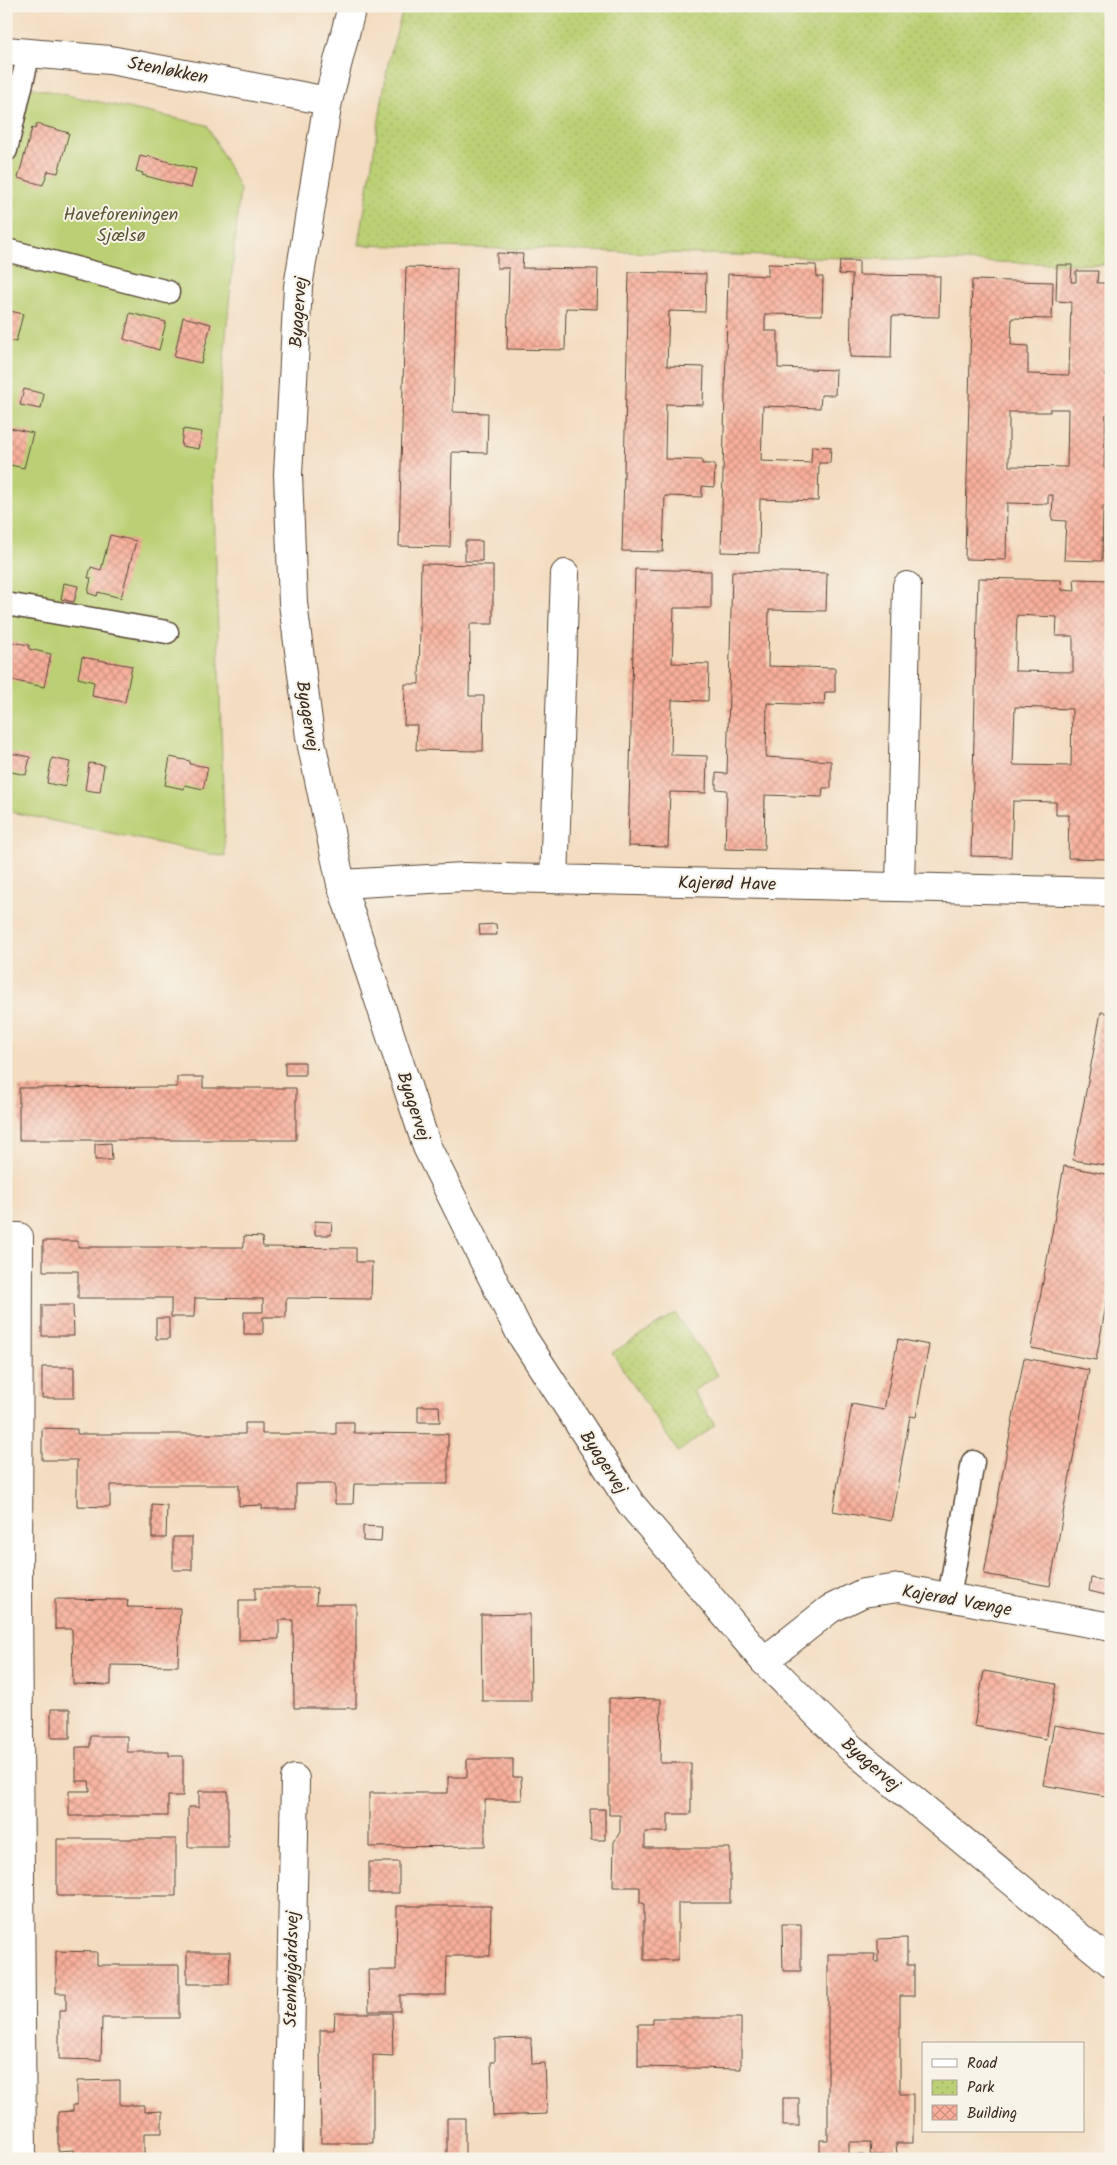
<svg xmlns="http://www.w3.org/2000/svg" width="1117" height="2165" font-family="Kalam,sans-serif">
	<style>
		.green { fill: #bbd074; stroke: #7b7d49 }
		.park { fill: url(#park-dots); stroke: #7b7d49 }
		.building { fill: url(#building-cross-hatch); fill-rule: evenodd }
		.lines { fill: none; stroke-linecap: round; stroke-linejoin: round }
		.service-casing { stroke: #574536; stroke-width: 25 }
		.minor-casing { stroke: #574536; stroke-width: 30 }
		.tertiary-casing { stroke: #574536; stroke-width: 30 }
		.service { stroke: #fff; stroke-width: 22 }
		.minor { stroke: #fff; stroke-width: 28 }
		.tertiary { stroke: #fff; stroke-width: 28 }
		.labels { text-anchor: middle; stroke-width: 4; stroke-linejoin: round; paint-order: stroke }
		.street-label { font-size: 18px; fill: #3b2a1e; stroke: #f7f3e8 }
		.park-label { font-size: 18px; fill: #5b5434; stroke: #f7f3e8 }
	</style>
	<defs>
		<pattern id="park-dots" width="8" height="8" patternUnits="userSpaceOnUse" patternTransform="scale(1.25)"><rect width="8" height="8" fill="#bbd074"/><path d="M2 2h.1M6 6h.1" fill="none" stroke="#a2b364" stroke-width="1.8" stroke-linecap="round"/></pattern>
		<pattern id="building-cross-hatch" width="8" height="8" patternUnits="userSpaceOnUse" patternTransform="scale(1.25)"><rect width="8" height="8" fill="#f9af9b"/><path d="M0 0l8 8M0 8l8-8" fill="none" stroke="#cb8f7e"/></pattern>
	</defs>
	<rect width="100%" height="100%" fill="#f7f3e8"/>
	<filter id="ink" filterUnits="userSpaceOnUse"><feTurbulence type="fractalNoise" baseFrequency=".02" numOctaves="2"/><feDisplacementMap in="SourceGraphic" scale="10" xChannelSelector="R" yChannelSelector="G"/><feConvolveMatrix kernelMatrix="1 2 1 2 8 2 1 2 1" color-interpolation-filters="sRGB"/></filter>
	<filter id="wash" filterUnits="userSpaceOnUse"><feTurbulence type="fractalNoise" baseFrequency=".0096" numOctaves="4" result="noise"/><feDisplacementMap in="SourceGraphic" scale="20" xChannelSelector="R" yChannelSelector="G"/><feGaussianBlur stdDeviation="1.12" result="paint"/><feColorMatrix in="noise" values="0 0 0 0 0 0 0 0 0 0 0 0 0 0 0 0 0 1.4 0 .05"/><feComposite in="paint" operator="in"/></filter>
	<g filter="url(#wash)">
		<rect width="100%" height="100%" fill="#f3dcbf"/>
		<path class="green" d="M 6,82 L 207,125 L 240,189 L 213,472 L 225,857 L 6,811 Z"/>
		<path class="park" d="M 404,6 L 1111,6 L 1111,265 L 359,245 L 388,63 Z
			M 675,1313 L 718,1375 L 693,1391 L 715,1425 L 678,1452 L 612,1353 Z"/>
		<g id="blocks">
			<path class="building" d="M 37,124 L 69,133 L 58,173 L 48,171 L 43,185 L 18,178 L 32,128 L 35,129 Z
				M 140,156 L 147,158 L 147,156 L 196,169 L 191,188 L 142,175 L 143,173 L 136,171 Z
				M 497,253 L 523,254 L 522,268 L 598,269 L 597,309 L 566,308 L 565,350 L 507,349 L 509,268 L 497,268 Z
				M 840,261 L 859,261 L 859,275 L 940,276 L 939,317 L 892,316 L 891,358 L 850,357 L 852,275 L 839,274 Z
				M 768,264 L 816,265 L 817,277 L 823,277 L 822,315 L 765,314 L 765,331 L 778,331 L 778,368 L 836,370 L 835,395 L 821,395 L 820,408 L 763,406 L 761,461 L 811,463 L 812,446 L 831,447 L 830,463 L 819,463 L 818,501 L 760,499 L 759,553 L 721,552 L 728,274 L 768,276 Z
				M 1057,265 L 1072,265 L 1071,282 L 1076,282 L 1076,271 L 1098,271 L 1097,283 L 1111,283 L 1111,321 L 1108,321 L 1106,376 L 1111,376 L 1111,414 L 1106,414 L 1104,468 L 1111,469 L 1111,506 L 1103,506 L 1102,561 L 1064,560 L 1066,521 L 1052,520 L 1053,495 L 1048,495 L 1048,504 L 1007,503 L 1006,560 L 965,559 L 972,280 L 1053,282 L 1052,319 L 1012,318 L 1011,345 L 1028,346 L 1028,374 L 1069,375 L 1071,302 L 1056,301 ZM 1050,409 L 1068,409 L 1067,467 L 1009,466 L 1009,412 L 1050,412 Z
				M 406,267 L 457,268 L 453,412 L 488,413 L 487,453 L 452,452 L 450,547 L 399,546 Z
				M 629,272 L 706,274 L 705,312 L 669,311 L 667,366 L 704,367 L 703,405 L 666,404 L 665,459 L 702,460 L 702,464 L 715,464 L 714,487 L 702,486 L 702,497 L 665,496 L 663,552 L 622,551 Z
				M 6,310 L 23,314 L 16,342 L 6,339 Z
				M 130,313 L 166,322 L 159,350 L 124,339 Z
				M 183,317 L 211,324 L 201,363 L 174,357 Z
				M 24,389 L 44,394 L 41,409 L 20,405 Z
				M 6,427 L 33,433 L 24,468 L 6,464 Z
				M 183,429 L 202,432 L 199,449 L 181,446 Z
				M 110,535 L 136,541 L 121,598 L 98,592 L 97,596 L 88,593 L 91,578 L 88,578 L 91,567 L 101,570 Z
				M 465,541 L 482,541 L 482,561 L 465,561 Z
				M 421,564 L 493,565 L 493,624 L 470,624 L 469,696 L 484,696 L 483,751 L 416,750 L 417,725 L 404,725 L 405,684 L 419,684 Z
				M 635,569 L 711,571 L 711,608 L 674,608 L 672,663 L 709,664 L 708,701 L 672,700 L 671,755 L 707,756 L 706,793 L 670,792 L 668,847 L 628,846 Z
				M 732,571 L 827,573 L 826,611 L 769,610 L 768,666 L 835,668 L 835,692 L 825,692 L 824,705 L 767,703 L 766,757 L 831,761 L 831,788 L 823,788 L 822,797 L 765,795 L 764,850 L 725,849 L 727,790 L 716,789 L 716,773 L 727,774 Z
				M 978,578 L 1061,580 L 1062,590 L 1075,591 L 1074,579 L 1111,580 L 1109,766 L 1111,766 L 1111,804 L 1108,804 L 1107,859 L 1068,858 L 1069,815 L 1056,815 L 1056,802 L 1013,801 L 1011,857 L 971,856 ZM 1017,615 L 1057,617 L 1056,636 L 1073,636 L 1073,672 L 1015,671 ZM 1015,707 L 1072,709 L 1071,766 L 1013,765 Z
				M 64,583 L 78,586 L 74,602 L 61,599 Z
				M 6,641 L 29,645 L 29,649 L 51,654 L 44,687 L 6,679 Z
				M 82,657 L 132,666 L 125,702 L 92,696 L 94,682 L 78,678 Z
				M 10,753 L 30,757 L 26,775 L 7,771 Z
				M 170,757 L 190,761 L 190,764 L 208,767 L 203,789 L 185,785 L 184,789 L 165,785 Z
				M 52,758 L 70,762 L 65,787 L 47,783 Z
				M 89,763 L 104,765 L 100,792 L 85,790 Z
				M 496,924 L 497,935 L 480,935 L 479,925 Z
				M 1101,1012 L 1111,1014 L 1111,1166 L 1073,1160 Z
				M 285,1062 L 305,1062 L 305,1075 L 285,1075 Z
				M 177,1077 L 203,1077 L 203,1088 L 296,1088 L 296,1140 L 19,1140 L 19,1088 L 177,1087 Z
				M 111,1143 L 112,1160 L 95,1160 L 95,1144 Z
				M 1064,1166 L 1111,1175 L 1111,1278 L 1096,1360 L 1031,1348 Z
				M 315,1221 L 332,1222 L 331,1235 L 315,1235 Z
				M 244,1236 L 262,1237 L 263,1247 L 356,1248 L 356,1262 L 372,1262 L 371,1299 L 286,1298 L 286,1317 L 263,1317 L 263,1334 L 244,1334 L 244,1312 L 263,1312 L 263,1299 L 195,1298 L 194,1317 L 171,1317 L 171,1298 L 78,1298 L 78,1271 L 43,1271 L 43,1241 L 78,1241 L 78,1247 L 244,1247 Z
				M 42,1305 L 73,1305 L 74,1336 L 42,1336 Z
				M 156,1318 L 169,1318 L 169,1339 L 156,1339 Z
				M 898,1339 L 929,1345 L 916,1417 L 910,1416 L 891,1521 L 833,1511 L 852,1404 L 884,1410 Z
				M 1024,1358 L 1089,1370 L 1050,1586 L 984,1574 Z
				M 42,1367 L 74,1367 L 74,1398 L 42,1398 Z
				M 418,1406 L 439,1406 L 440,1422 L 418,1422 Z
				M 336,1422 L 354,1422 L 354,1433 L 448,1434 L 448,1484 L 354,1484 L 353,1504 L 335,1504 L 335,1484 L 296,1484 L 296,1509 L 262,1509 L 262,1505 L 239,1506 L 239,1485 L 110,1485 L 110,1507 L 77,1506 L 77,1460 L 42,1460 L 42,1428 L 77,1429 L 77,1434 L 245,1434 L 245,1423 L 262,1423 L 262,1434 L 336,1434 Z
				M 152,1504 L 167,1505 L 166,1538 L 152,1538 Z
				M 363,1526 L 382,1527 L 381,1542 L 363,1541 Z
				M 173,1537 L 192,1537 L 192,1570 L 173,1570 Z
				M 1091,1578 L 1111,1582 L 1110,1596 L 1089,1591 Z
				M 255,1588 L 317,1588 L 316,1604 L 356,1604 L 356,1708 L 294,1708 L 293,1620 L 279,1620 L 279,1639 L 239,1640 L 239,1600 L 255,1600 Z
				M 55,1599 L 128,1600 L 127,1607 L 180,1608 L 178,1666 L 111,1665 L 111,1685 L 73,1684 L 72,1629 L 55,1629 Z
				M 530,1614 L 531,1701 L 482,1701 L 481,1615 Z
				M 984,1671 L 1056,1684 L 1046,1739 L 974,1726 Z
				M 609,1698 L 661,1699 L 660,1763 L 691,1763 L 691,1814 L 668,1814 L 668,1832 L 645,1832 L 645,1848 L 730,1848 L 730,1903 L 678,1903 L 678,1960 L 644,1960 L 644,1903 L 640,1903 L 640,1887 L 613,1887 L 614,1842 L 620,1832 L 620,1815 L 609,1815 Z
				M 51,1709 L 70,1709 L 70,1738 L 51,1738 Z
				M 1054,1725 L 1111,1735 L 1111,1797 L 1043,1785 Z
				M 90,1736 L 127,1736 L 127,1752 L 169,1752 L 169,1756 L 183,1756 L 183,1796 L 168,1796 L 168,1816 L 69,1816 L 69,1791 L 90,1791 L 89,1781 L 76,1781 L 76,1747 L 90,1747 Z
				M 467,1759 L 513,1759 L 513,1777 L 521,1777 L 522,1800 L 485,1800 L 485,1846 L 369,1847 L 369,1793 L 448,1793 L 448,1777 L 467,1777 Z
				M 199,1791 L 228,1791 L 228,1847 L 188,1847 L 188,1807 L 199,1807 Z
				M 590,1809 L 605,1809 L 605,1840 L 591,1840 Z
				M 57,1839 L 176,1839 L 176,1896 L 57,1896 Z
				M 369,1862 L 399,1862 L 399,1893 L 369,1893 Z
				M 397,1906 L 491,1906 L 490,1956 L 447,1956 L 446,1995 L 400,1995 L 400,2011 L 369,2011 L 368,1970 L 396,1970 Z
				M 782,1924 L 801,1924 L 801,1971 L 783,1971 Z
				M 907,1938 L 907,1965 L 914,1965 L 914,1996 L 900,1996 L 900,2094 L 913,2094 L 913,2143 L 896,2143 L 897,2155 L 870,2155 L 871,2142 L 849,2142 L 849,2155 L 864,2155 L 864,2159 L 820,2159 L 820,2140 L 828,2140 L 828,1954 L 875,1954 L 874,1962 L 878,1962 L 878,1939 Z
				M 56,1951 L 97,1952 L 97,1965 L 179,1965 L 179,2018 L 102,2018 L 101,2060 L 59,2059 L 59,2010 L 66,2010 L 66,1993 L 56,1993 Z
				M 187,1952 L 230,1952 L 229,1984 L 187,1984 Z
				M 335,2013 L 392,2013 L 393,2056 L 373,2055 L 373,2143 L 321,2143 L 320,2030 L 334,2030 Z
				M 653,2018 L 741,2018 L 741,2069 L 638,2067 L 638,2024 L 653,2024 Z
				M 531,2038 L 532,2064 L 545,2063 L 547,2114 L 493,2116 L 491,2062 L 495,2062 L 495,2039 Z
				M 120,2080 L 120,2105 L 144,2105 L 144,2112 L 162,2111 L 162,2133 L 144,2133 L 144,2156 L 73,2157 L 73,2150 L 58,2151 L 58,2112 L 73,2111 L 73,2105 L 77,2105 L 77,2081 Z
				M 783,2098 L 799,2098 L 799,2126 L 783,2126 Z
				M 447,2118 L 465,2118 L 465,2159 L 447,2159 Z"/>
		</g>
	</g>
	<g filter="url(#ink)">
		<use href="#blocks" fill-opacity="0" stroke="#574536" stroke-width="1"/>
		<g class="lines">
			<g class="service-casing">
				<path id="service" d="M 6,150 L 29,53
					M 6,250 L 168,292
					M 6,604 L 167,632
					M 949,1597 L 973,1462"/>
			</g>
			<g class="minor-casing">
				<path id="minor" d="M 6,51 L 110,60 L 328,101
					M 554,879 L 565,574
					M 341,884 L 464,877 L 1111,892
					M 900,887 L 907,586
					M 6,1237 L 19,1237 L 18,1590 L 22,2159
					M 764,1661 L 830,1609 L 863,1593 L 899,1588 L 1111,1627
					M 288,2159 L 295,1779"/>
			</g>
			<g class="tertiary-casing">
				<path id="tertiary" d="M 352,6 L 328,101 L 298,287 L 288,474 L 293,603 L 310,737 L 341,884 L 427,1147 L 520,1333 L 631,1504 L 764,1661 L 851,1748 L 1111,1963"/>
			</g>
			<use href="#service" class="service"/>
			<use href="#minor" class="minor"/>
			<use href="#tertiary" class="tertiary"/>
		</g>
	</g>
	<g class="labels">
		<g class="street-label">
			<text transform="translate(168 70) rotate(11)" y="6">Stenløkken</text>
			<text transform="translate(298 312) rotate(-86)" y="6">Byagervej</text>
			<text transform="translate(308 716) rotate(81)" y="6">Byagervej</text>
			<text transform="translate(727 883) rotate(1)" y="6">Kajerød Have</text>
			<text transform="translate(414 1106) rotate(72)" y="6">Byagervej</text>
			<text transform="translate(604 1462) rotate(57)" y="6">Byagervej</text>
			<text transform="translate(957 1600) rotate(10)" y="6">Kajerød Vænge</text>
			<text transform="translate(871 1764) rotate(41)" y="6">Byagervej</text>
			<text transform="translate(291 1969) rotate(-89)" y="6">Stenhøjgårdsvej</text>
		</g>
		<g class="park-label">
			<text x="121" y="220">Haveforeningen<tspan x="121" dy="21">Sjælsø</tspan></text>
		</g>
	</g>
	<rect width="1117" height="2165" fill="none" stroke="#f7f3e8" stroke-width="25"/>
	<rect x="922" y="2042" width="162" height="90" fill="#f7f3e8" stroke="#aca397"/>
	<rect x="932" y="2059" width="25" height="8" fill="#ffffff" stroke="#aca397"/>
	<text x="967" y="2068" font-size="15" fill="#3b2a1e">Road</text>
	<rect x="932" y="2080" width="25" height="15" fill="url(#park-dots)" stroke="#aca397"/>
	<text x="967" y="2092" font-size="15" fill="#3b2a1e">Park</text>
	<rect x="932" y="2105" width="25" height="15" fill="url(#building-cross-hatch)" stroke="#aca397"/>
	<text x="967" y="2118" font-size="15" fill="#3b2a1e">Building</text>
</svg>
